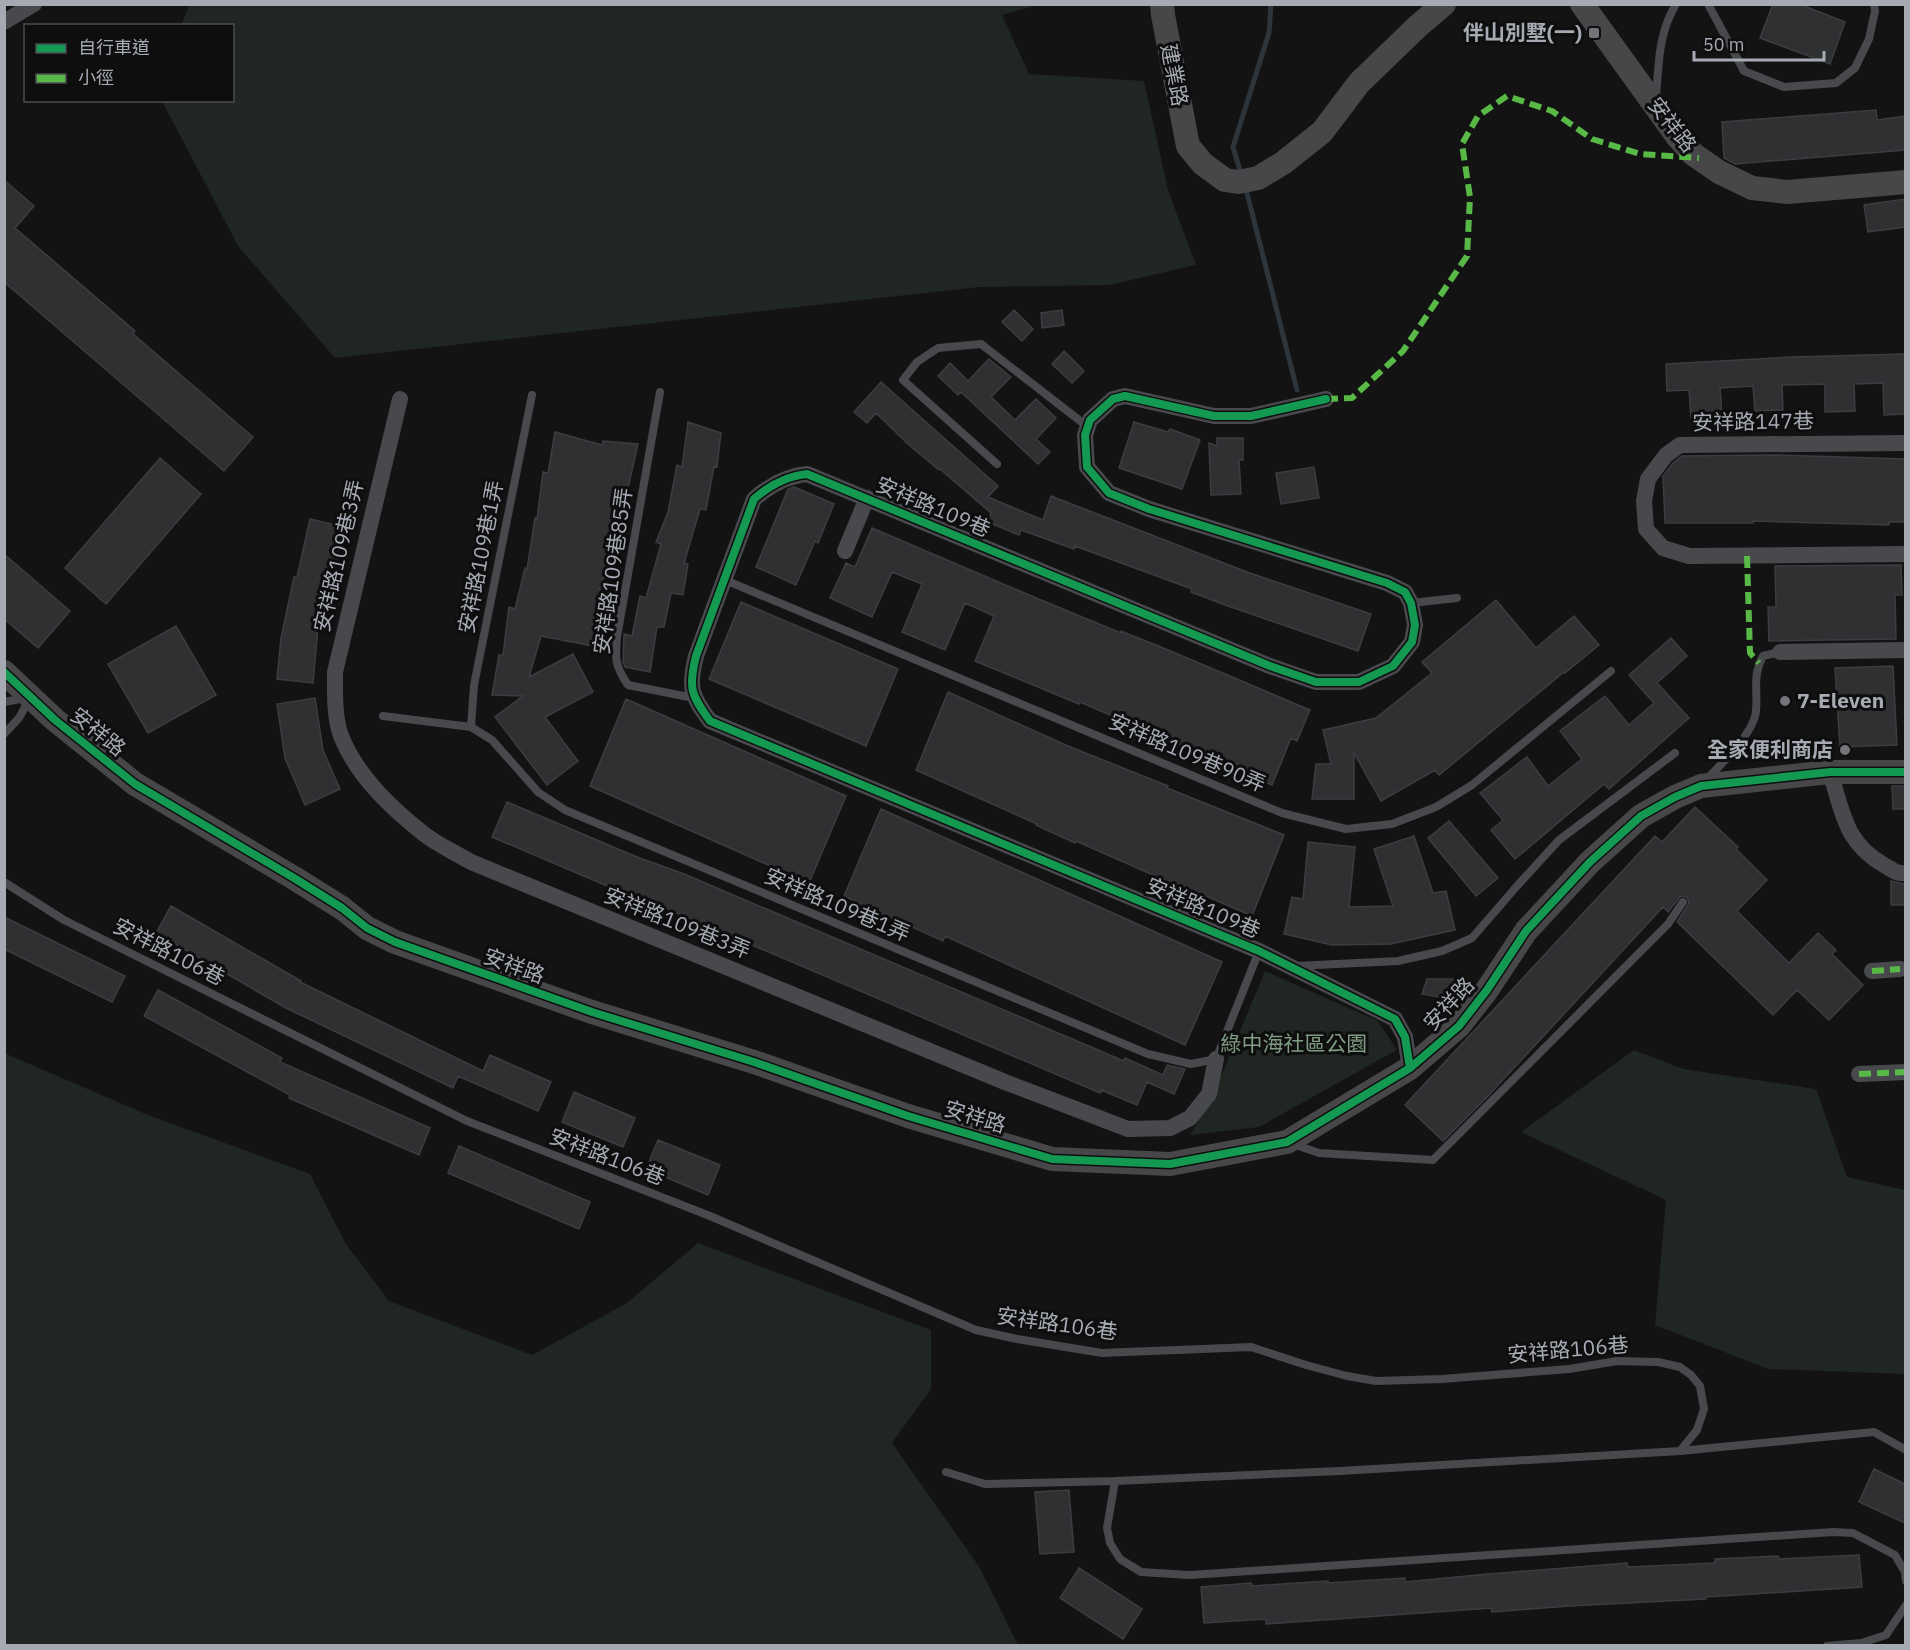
<svg xmlns="http://www.w3.org/2000/svg" width="1910" height="1650" font-family="'IBM Plex Sans','Noto Sans TC',sans-serif">
	<style>
		.green { fill: #202621 }
		.lines { fill: none; stroke-linecap: round; stroke-linejoin: round }
		.stream { stroke: #2d343a; stroke-width: 5 }
		.building { fill: #2f3031; stroke: #3c3d40; stroke-width: 1.5 }
		.lane { stroke: #48494d; stroke-width: 8 }
		.street { stroke: #48494d; stroke-width: 16 }
		.secondary { stroke: #47474a; stroke-width: 24 }
		.quiet { stroke: #58b947; stroke-width: 6; stroke-dasharray: 12 6; stroke-linecap: butt }
		.cycleway-casing { stroke: #0e0e0f; stroke-width: 11 }
		.cycleway { stroke: #139951; stroke-width: 8 }
		.poi-dot { fill: #73757b; stroke: #0e0e0f; stroke-width: 2 }
		.labels { text-anchor: middle; stroke-width: 6; stroke-linejoin: round; paint-order: stroke }
		.poi-label { font-size: 21px; font-weight: bold; fill: #a6aab3; stroke: #0e0e0f; text-anchor: end }
		.street-label { font-size: 21px; fill: #a6aab3; stroke: #0e0e0f }
		.park-label { font-size: 21px; fill: #809c82; stroke: #0e0e0f }
	</style>
	<rect width="100%" height="100%" fill="#131314"/>
	<path class="green" d="M 190,4 L 1038,5 L 1002,15 L 1029,74 L 1144,81 L 1168,190 L 1196,265 L 1109,285 L 979,287 L 335,358 L 238,246 L 162,101 L 232,100 L 232,26 L 181,25 Z
		M 1265,971 L 1378,1021 L 1397,1050 L 1259,1127 L 1190,1135 L 1212,1098 Z
		M 1634,1050 L 1683,1069 L 1816,1089 L 1847,1177 L 1905,1190 L 1905,1374 L 1768,1369 L 1655,1325 L 1666,1200 L 1521,1132 Z
		M 4,1053 L 148,1115 L 310,1174 L 346,1244 L 389,1301 L 532,1355 L 627,1303 L 698,1243 L 931,1330 L 931,1389 L 892,1443 L 980,1568 L 1018,1645 L 5,1645 Z"/>
	<g class="lines">
		<path class="stream" d="M 1241,174 L 1233,147 L 1269,33 L 1271,4
			M 1245,185 L 1297,390"/>
	</g>
	<path class="building" d="M 1773,4 L 1799,4 L 1845,22 L 1830,64 L 1760,38 Z
		M 1876,110 L 1877,120 L 1905,116 L 1905,150 L 1735,164 L 1724,158 L 1722,122 Z
		M 4,180 L 34,206 L 15,228 L 135,331 L 133,334 L 253,437 L 224,471 L 4,282 Z
		M 1905,199 L 1905,227 L 1868,232 L 1864,205 Z
		M 1014,310 L 1033,329 L 1022,341 L 1002,322 Z
		M 1062,310 L 1064,325 L 1042,328 L 1041,313 Z
		M 1064,351 L 1084,371 L 1072,383 L 1052,364 Z
		M 1905,354 L 1905,414 L 1884,415 L 1883,383 L 1854,384 L 1855,411 L 1825,412 L 1825,384 L 1782,385 L 1783,410 L 1755,411 L 1753,386 L 1720,388 L 1722,416 L 1691,418 L 1689,390 L 1667,391 L 1666,364 L 1792,357 Z
		M 989,359 L 1011,377 L 991,397 L 1015,420 L 1036,399 L 1056,418 L 1036,439 L 1050,452 L 1038,464 L 961,392 L 958,395 L 938,376 L 950,363 L 968,381 Z
		M 881,382 L 998,486 L 988,497 L 1043,520 L 1051,496 L 1247,572 L 1371,614 L 1358,651 L 1228,606 L 1191,592 L 1192,589 L 1075,546 L 1074,549 L 1021,530 L 1019,535 L 988,522 L 991,513 L 940,469 L 939,470 L 909,445 L 876,413 L 867,423 L 854,412 Z
		M 688,422 L 721,433 L 717,467 L 714,466 L 706,510 L 700,509 L 684,563 L 688,564 L 683,595 L 671,593 L 664,627 L 657,627 L 650,672 L 625,667 L 623,662 L 624,634 L 632,636 L 640,596 L 646,598 L 661,544 L 656,542 L 668,512 L 677,465 L 682,467 Z
		M 1134,422 L 1168,432 L 1170,429 L 1200,440 L 1182,489 L 1119,468 Z
		M 555,432 L 602,445 L 603,441 L 638,444 L 628,488 L 623,487 L 617,540 L 615,540 L 596,602 L 593,646 L 541,636 L 529,677 L 573,654 L 593,692 L 545,717 L 578,761 L 547,785 L 495,717 L 523,696 L 492,695 L 499,655 L 503,655 L 509,607 L 515,609 L 525,568 L 527,569 L 535,518 L 537,519 L 543,472 L 548,473 Z
		M 1217,438 L 1243,438 L 1243,460 L 1239,460 L 1241,494 L 1211,495 L 1209,443 L 1217,446 Z
		M 1774,455 L 1905,459 L 1905,522 L 1889,522 L 1889,525 L 1753,521 L 1753,523 L 1665,523 L 1663,476 L 1673,463 L 1682,456 Z
		M 160,458 L 201,494 L 106,604 L 65,568 Z
		M 1314,467 L 1319,498 L 1281,504 L 1276,473 Z
		M 794,487 L 834,504 L 818,543 L 815,541 L 796,585 L 756,567 L 788,489 Z
		M 310,519 L 344,527 L 321,628 L 318,627 L 313,683 L 277,679 L 281,638 L 294,577 L 297,577 Z
		M 872,528 L 1041,600 L 1121,633 L 1121,631 L 1161,647 L 1310,710 L 1297,741 L 1291,738 L 1272,785 L 1080,702 L 1079,704 L 975,661 L 994,616 L 965,603 L 945,650 L 902,632 L 922,584 L 892,572 L 872,617 L 830,598 L 846,563 L 855,567 Z
		M 4,554 L 70,611 L 38,648 L 4,619 Z
		M 1901,565 L 1902,595 L 1895,595 L 1896,639 L 1769,641 L 1768,607 L 1776,607 L 1775,566 Z
		M 1496,600 L 1536,648 L 1574,616 L 1599,645 L 1565,673 L 1564,672 L 1439,775 L 1435,770 L 1381,801 L 1354,753 L 1354,799 L 1312,799 L 1316,764 L 1331,764 L 1323,730 L 1376,718 L 1432,673 L 1422,662 Z
		M 741,602 L 898,669 L 866,746 L 709,679 Z
		M 176,626 L 216,695 L 148,733 L 108,664 Z
		M 1671,638 L 1687,656 L 1657,683 L 1689,718 L 1609,789 L 1604,784 L 1515,859 L 1491,830 L 1503,820 L 1480,793 L 1527,757 L 1548,786 L 1582,759 L 1560,731 L 1605,696 L 1629,725 L 1654,703 L 1629,675 Z
		M 1893,666 L 1897,745 L 1840,747 L 1835,668 Z
		M 948,692 L 1068,746 L 1168,786 L 1167,788 L 1284,835 L 1252,916 L 1197,892 L 1196,894 L 1076,841 L 1075,843 L 1036,825 L 1037,824 L 916,770 Z
		M 315,698 L 323,750 L 340,789 L 305,805 L 285,758 L 277,704 Z
		M 626,699 L 846,796 L 809,883 L 590,786 Z
		M 1892,786 L 1905,786 L 1905,809 L 1893,809 Z
		M 507,802 L 637,857 L 684,874 L 1124,1061 L 1125,1058 L 1163,1075 L 1167,1065 L 1185,1069 L 1174,1094 L 1147,1082 L 1137,1105 L 1101,1090 L 1100,1093 L 658,905 L 612,888 L 492,837 Z
		M 1695,807 L 1738,847 L 1736,849 L 1767,880 L 1737,911 L 1789,963 L 1818,933 L 1836,950 L 1832,954 L 1863,985 L 1829,1020 L 1797,990 L 1773,1015 L 1677,922 L 1689,903 L 1687,897 L 1681,896 L 1668,912 L 1663,907 L 1488,1096 L 1443,1141 L 1405,1105 L 1655,836 L 1662,842 Z
		M 881,809 L 1222,962 L 1185,1045 L 945,936 L 943,941 L 844,896 Z
		M 1449,821 L 1498,878 L 1476,896 L 1428,838 Z
		M 1414,836 L 1433,893 L 1446,891 L 1455,930 L 1391,944 L 1332,945 L 1284,934 L 1292,897 L 1303,899 L 1308,842 L 1355,847 L 1349,907 L 1393,906 L 1374,849 Z
		M 1891,881 L 1905,884 L 1905,905 L 1891,905 Z
		M 171,906 L 301,981 L 300,982 L 483,1071 L 490,1055 L 551,1082 L 538,1111 L 458,1076 L 453,1088 L 286,1008 L 156,933 Z
		M 4,917 L 125,976 L 112,1002 L 4,949 Z
		M 1427,979 L 1461,979 L 1455,1000 L 1422,994 Z
		M 158,990 L 282,1058 L 280,1062 L 430,1128 L 419,1155 L 289,1098 L 290,1095 L 144,1016 Z
		M 574,1092 L 635,1118 L 623,1147 L 562,1122 Z
		M 658,1140 L 720,1165 L 708,1195 L 646,1169 Z
		M 459,1146 L 590,1202 L 579,1229 L 448,1173 Z
		M 1874,1469 L 1905,1484 L 1905,1523 L 1859,1502 Z
		M 1069,1490 L 1074,1552 L 1040,1554 L 1035,1492 Z
		M 1859,1555 L 1862,1587 L 1706,1597 L 1706,1599 L 1569,1606 L 1492,1612 L 1491,1608 L 1266,1624 L 1266,1619 L 1204,1623 L 1201,1587 L 1251,1583 L 1252,1586 L 1328,1581 L 1328,1583 L 1405,1578 L 1405,1582 L 1488,1574 L 1627,1563 L 1628,1567 L 1715,1563 L 1715,1559 L 1778,1556 L 1779,1559 Z
		M 1079,1568 L 1142,1609 L 1123,1639 L 1060,1598 Z"/>
	<g class="lines">
		<path class="lane" d="M 1708,4 L 1744,71 L 1784,87 L 1836,83 L 1855,68 L 1869,39 L 1875,11 L 1874,4
			M 1656,96 C 1659,63 1658,34 1676,4
			M 660,392 L 617,637 C 615,659 615,666 628,685 L 694,698
			M 997,464 L 903,380 L 917,362 L 938,348 L 981,344 L 1088,427
			M 725,580 L 1282,813 L 1346,829 L 1392,824 L 1436,807 L 1472,785 L 1611,671
			M 1411,603 L 1457,598
			M 4,702 L 25,698
			M 383,716 L 471,727 L 492,740 L 538,792 L 565,810 L 1148,1054 L 1191,1064 L 1216,1059 L 1259,951
			M 471,727 L 474,685 L 532,395
			M 4,734 L 19,718 L 29,700
			M 1707,779 C 1722,763 1754,733 1756,711 C 1758,690 1752,676 1763,656 L 1780,652
			M 4,882 L 64,920 L 467,1121 L 710,1216 L 976,1330 L 1017,1339 L 1102,1353 L 1251,1347 L 1306,1365 L 1347,1376 L 1376,1381 L 1442,1379 L 1569,1369 L 1617,1361 L 1658,1362 L 1680,1367 L 1691,1375 L 1700,1386 L 1704,1409 L 1697,1430 L 1680,1451 L 1340,1471 L 1115,1481 L 1107,1528 L 1110,1543 L 1120,1559 L 1141,1572 L 1190,1575 L 1833,1532 L 1853,1533 L 1895,1555 L 1905,1572 L 1906,1581
			M 1296,966 L 1398,961 L 1442,951 L 1472,938 L 1517,886 L 1559,840 L 1675,753
			M 1293,1144 L 1319,1153 L 1433,1160 L 1668,924 L 1683,902
			M 1680,1451 L 1874,1432 L 1906,1450
			M 946,1472 L 985,1484 L 1115,1481
			M 1827,1646 L 1861,1643 L 1886,1635 L 1906,1605"/>
		<path class="street" d="M 4,22 L 34,4
			M 400,399 L 335,672 C 335,692 334,717 341,736 C 357,776 391,808 424,834 C 438,845 456,853 471,862 L 1005,1082 L 1128,1129 L 1170,1128 L 1190,1118 L 1209,1094 L 1216,1059
			M 1326,399 L 1251,416 L 1214,416 L 1125,396 L 1113,399 L 1090,420 L 1085,435 L 1087,467 L 1109,493 L 1149,509 L 1387,583 L 1405,592 L 1411,603 L 1415,625 L 1412,642 L 1393,666 L 1359,682 L 1316,682 L 1270,666 L 807,474 C 786,476 770,485 754,499 L 696,656 C 688,688 691,695 710,721 L 1259,951 L 1395,1019 L 1405,1037 L 1410,1068
			M 1906,443 L 1680,445 L 1666,455 L 1648,479 L 1644,501 L 1646,529 L 1663,548 L 1689,556 L 1906,554
			M 845,551 L 867,498
			M 1780,652 L 1906,650
			M 1830,772 C 1843,813 1845,843 1884,865 C 1892,870 1897,874 1906,873
			M 1872,971 L 1900,969
			M 1859,1074 L 1906,1072"/>
		<path class="secondary" d="M 1162,4 L 1163,15 L 1188,146 L 1203,164 L 1225,180 L 1238,182 L 1258,178 L 1283,163 L 1322,132 L 1359,83 L 1418,26 L 1444,4
			M 1582,4 L 1677,136 L 1693,154 L 1719,172 L 1752,188 L 1787,192 L 1906,182
			M 4,672 L 55,720 L 135,784 L 294,878 L 342,908 L 367,928 L 395,942 L 592,1012 L 754,1062 L 908,1116 L 1052,1159 L 1170,1164 L 1287,1142 L 1410,1068 L 1459,1026 L 1487,990 L 1526,931 L 1590,862 L 1641,816 L 1675,797 L 1701,786 L 1830,772 L 1906,772"/>
		<path class="quiet" d="M 1326,399 L 1352,398 L 1403,351 L 1467,256 L 1470,197 L 1462,144 L 1478,116 L 1507,96 L 1552,111 L 1592,139 L 1640,154 L 1699,158
			M 1747,556 L 1750,653 L 1759,663
			M 1872,971 L 1900,969
			M 1859,1074 L 1906,1072"/>
		<g class="cycleway-casing">
			<path id="cycleway" d="M 1326,399 L 1251,416 L 1214,416 L 1125,396 L 1113,399 L 1090,420 L 1085,435 L 1087,467 L 1109,493 L 1149,509 L 1387,583 L 1405,592 L 1411,603 L 1415,625 L 1412,642 L 1393,666 L 1359,682 L 1316,682 L 1270,666 L 807,474 C 786,476 770,485 754,499 L 696,656 C 688,688 691,695 710,721 L 1259,951 L 1395,1019 L 1405,1037 L 1410,1068
				M 4,672 L 55,720 L 135,784 L 294,878 L 342,908 L 367,928 L 395,942 L 592,1012 L 754,1062 L 908,1116 L 1052,1159 L 1170,1164 L 1287,1142 L 1410,1068 L 1459,1026 L 1487,990 L 1526,931 L 1590,862 L 1641,816 L 1675,797 L 1701,786 L 1830,772 L 1906,772"/>
		</g>
		<use href="#cycleway" class="cycleway"/>
	</g>
	<g class="poi-dot">
		<rect x="1588" y="27" width="12" height="12" rx="3"/>
		<circle cx="1785" cy="701" r="6"/>
		<circle cx="1845" cy="750" r="6"/>
	</g>
	<g class="labels">
		<g class="poi-label">
			<text x="1582" y="40">伴山別墅(一)</text>
			<text x="1797" y="708" text-anchor="start">7-Eleven</text>
			<text x="1833" y="757">全家便利商店</text>
		</g>
		<g class="street-label">
			<text transform="translate(1174 75) rotate(79)" y="7">建業路</text>
			<text transform="translate(1672 125) rotate(52)" y="7">安祥路</text>
			<text transform="translate(1753 422) rotate(-1)" y="7">安祥路147巷</text>
			<text transform="translate(933 507) rotate(23)" y="7">安祥路109巷</text>
			<text transform="translate(339 556) rotate(-77)" y="7">安祥路109巷3弄</text>
			<text transform="translate(481 557) rotate(-79)" y="7">安祥路109巷1弄</text>
			<text transform="translate(613 571) rotate(-82)" y="7">安祥路109巷85弄</text>
			<text transform="translate(98 732) rotate(39)" y="7">安祥路</text>
			<text transform="translate(1187 753) rotate(23)" y="7">安祥路109巷90弄</text>
			<text transform="translate(837 905) rotate(23)" y="7">安祥路109巷1弄</text>
			<text transform="translate(1203 908) rotate(23)" y="7">安祥路109巷</text>
			<text transform="translate(677 923) rotate(22)" y="7">安祥路109巷3弄</text>
			<text transform="translate(169 952) rotate(27)" y="7">安祥路106巷</text>
			<text transform="translate(514 966) rotate(20)" y="7">安祥路</text>
			<text transform="translate(1449 1004) rotate(-47)" y="7">安祥路</text>
			<text transform="translate(975 1117) rotate(17)" y="7">安祥路</text>
			<text transform="translate(607 1157) rotate(21)" y="7">安祥路106巷</text>
			<text transform="translate(1057 1324) rotate(8)" y="7">安祥路106巷</text>
			<text transform="translate(1568 1350) rotate(-5)" y="7">安祥路106巷</text>
		</g>
		<g class="park-label">
			<text x="1294" y="1051">綠中海社區公園</text>
		</g>
	</g>
	<rect width="1910" height="1650" fill="none" stroke="#a6aab3" stroke-width="12"/>
	<rect x="24" y="24" width="210" height="78" fill="#0e0e0f" stroke="#4b4c51" stroke-width="1.5"/>
	<rect x="36" y="44" width="30" height="9" fill="#139951" stroke="#4b4c51" stroke-width="1.5"/>
	<text x="78" y="54" font-size="18" fill="#a6aab3">自行車道</text>
	<rect x="36" y="74" width="30" height="9" fill="#58b947" stroke="#4b4c51" stroke-width="1.5"/>
	<text x="78" y="84" font-size="18" fill="#a6aab3">小徑</text>
	<path d="M1694 51v9h130v-9" fill="none" stroke="#a6aab3" stroke-width="3"/>
	<text x="1703" y="51" font-size="18" fill="#a6aab3" stroke="#0e0e0f" stroke-width="4.5" paint-order="stroke">50 m</text>
</svg>
